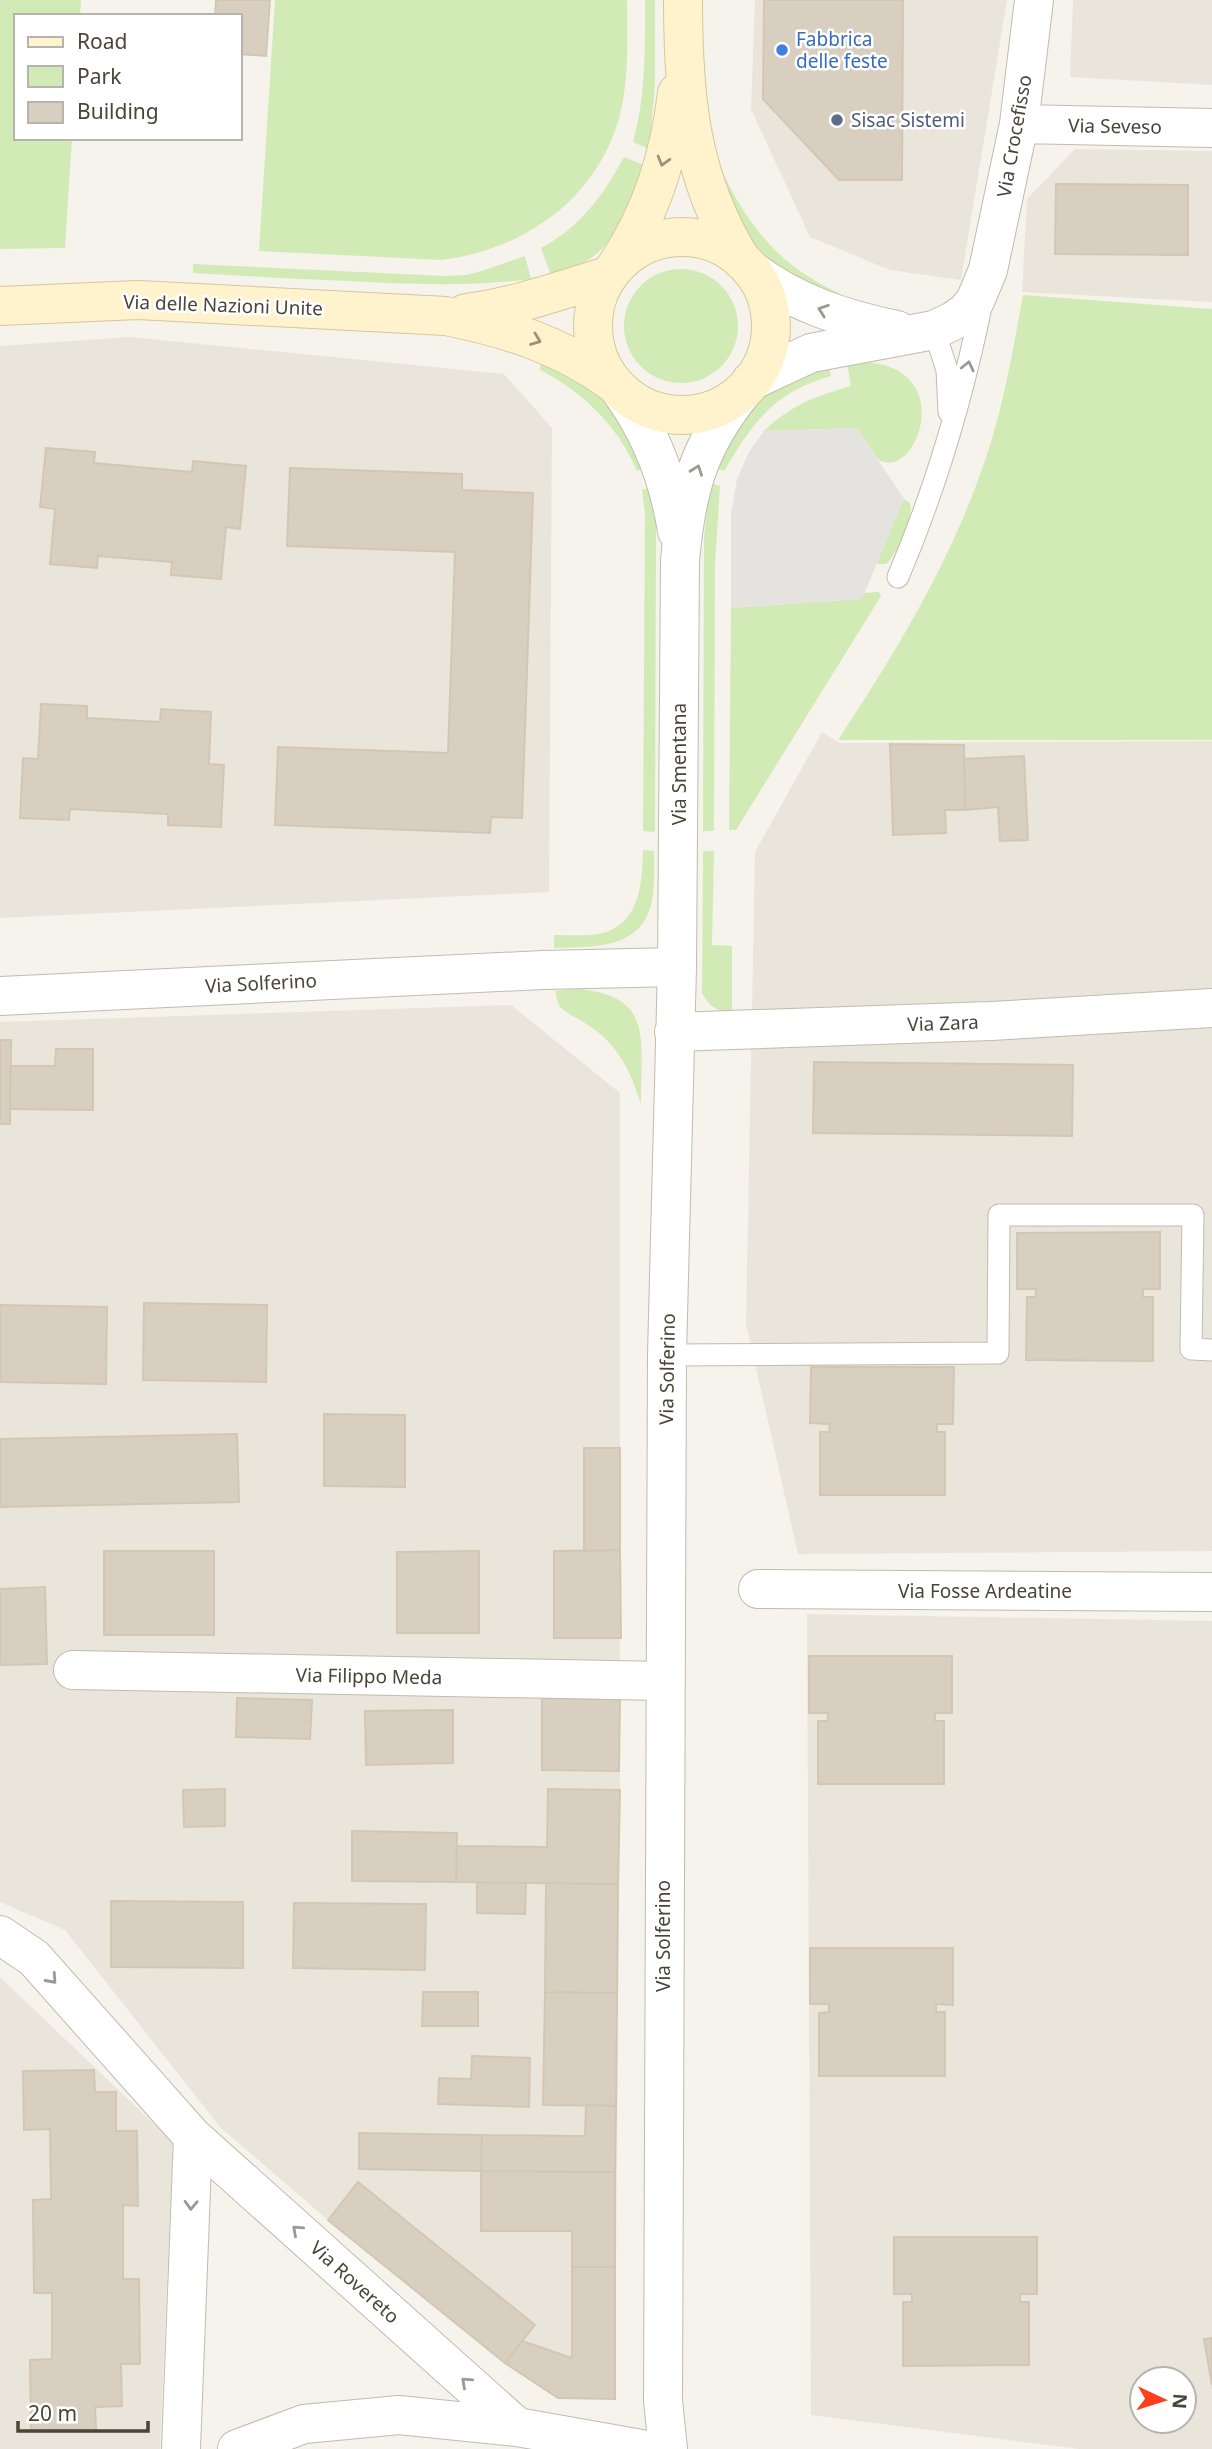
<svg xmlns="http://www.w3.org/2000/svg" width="1212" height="2449" font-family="'Noto Sans',sans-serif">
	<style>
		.residential { fill: #eae5da; fill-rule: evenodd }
		.green { fill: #d2eab5 }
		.parking { fill: #e5e3e0 }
		.building { fill: #d8cfc1; stroke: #d3c7b4; stroke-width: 2 }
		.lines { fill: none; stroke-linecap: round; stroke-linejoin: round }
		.lane-casing { stroke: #c2bbae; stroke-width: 23 }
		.street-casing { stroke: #c2bbae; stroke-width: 40 }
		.secondary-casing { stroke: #d6c79b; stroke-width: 40 }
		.lane { stroke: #fff; stroke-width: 21 }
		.street { stroke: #fff; stroke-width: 38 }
		.secondary { stroke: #fff3cd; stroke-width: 38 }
		.oneway { stroke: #9c937c }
		.oneway2 { stroke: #9c9892 }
		.shop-dot { fill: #3f7fe0; stroke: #fff; stroke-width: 2.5 }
		.service-dot { fill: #5c6f8a; stroke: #fff; stroke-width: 2.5 }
		.labels { text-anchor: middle; stroke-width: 5; stroke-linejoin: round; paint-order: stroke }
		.shop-label { font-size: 19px; fill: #366cbe; stroke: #fff; text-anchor: start }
		.service-label { font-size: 19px; fill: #4e5e75; stroke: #fff; text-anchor: start }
		.street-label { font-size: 19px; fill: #4b4439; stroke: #fff }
	</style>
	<rect width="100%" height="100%" fill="#f6f3ec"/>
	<path class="residential" d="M 755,0 L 1007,0 L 961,280 L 890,270 L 810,237 L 751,109 Z
		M 1073,0 L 1212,0 L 1212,85 L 1070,77 Z
		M 1075,149 L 1212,151 L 1212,302 L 1022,292 L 1027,199 Z
		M 129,337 L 504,374 L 552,428 L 549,892 L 0,918 L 0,346 Z
		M 822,732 L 840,743 L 1212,741 L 1212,1551 L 798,1554 L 746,1324 L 755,852 Z
		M 511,1005 L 620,1093 L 620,1790 L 615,2399 L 558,2398 L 505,2363 L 328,2220 L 220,2127 L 65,1930 L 0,1902 L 0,1022 Z
		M 807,1614 L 1212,1621 L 1212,2449 L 1079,2449 L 811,2415 ZM 1142,2379 L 1184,2379 L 1184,2421 L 1142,2421 Z
		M 0,1977 L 173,2142 L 160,2449 L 0,2449 Z"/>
	<path class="green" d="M 0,0 L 81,0 L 80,16 L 16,16 L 16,138 L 72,138 L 65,248 L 0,249 Z
		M 275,0 L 627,0 C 627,42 630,87 616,128 C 590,204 520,250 442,260 L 259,251 Z
		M 645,0 L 655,0 L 655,85 L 649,149 L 633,142 C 646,95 645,48 645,0 Z
		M 624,157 L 646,166 C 639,194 616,241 591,258 C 579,266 565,270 551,275 L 541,248 C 580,227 603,196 624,157 Z
		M 722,171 C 749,228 781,267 839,293 L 836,300 C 806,283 765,267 746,238 C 733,218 728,194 722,171 Z
		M 525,256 L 531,279 C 470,287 410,284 349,281 C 297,279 245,276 193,273 L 193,264 L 445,276 L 466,275 L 485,270 Z
		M624 326a57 57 0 1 1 114 0a57 57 0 1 1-114 0Z
		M 1023,295 L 1212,309 L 1212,740 L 838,740 C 894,655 947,568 981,472 C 1002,415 1012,355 1023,295 Z
		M 541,361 L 583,382 L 606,401 L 646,468 L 637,471 C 618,426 583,392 540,370 Z
		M 865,362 C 961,368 914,485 878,459 L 857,428 L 764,431 C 791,405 816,396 851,386 L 847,363 Z
		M 829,365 L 831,376 C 774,392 753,422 724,471 L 713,467 L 759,398 Z
		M 710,483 L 720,486 L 715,564 L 714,831 L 703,831 L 704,537 Z
		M 652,487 L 656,522 L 655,832 L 643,831 L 645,513 L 642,490 Z
		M 904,499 L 910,503 C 914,515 897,556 886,564 L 876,564 Z
		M 879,592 L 881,596 L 736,830 L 729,830 L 731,608 L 861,599 L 864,593 Z
		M 643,850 L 654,851 C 654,867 655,884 652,900 C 643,950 593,947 554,948 L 554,935 C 571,935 593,937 609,931 C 641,918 642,880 643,850 Z
		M 703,851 L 714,851 L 712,945 L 732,946 L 732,1013 C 717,1012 709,1006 702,993 Z
		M 577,989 C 656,995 640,1042 641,1104 C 631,1073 619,1046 591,1027 C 580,1019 568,1015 559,1006 L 555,991 Z"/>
	<path class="parking" d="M 857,428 L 904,499 L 862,599 L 731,608 L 731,514 L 737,479 L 749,452 L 764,431 Z"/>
	<path class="building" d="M 216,0 L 270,0 L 266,56 L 240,54 L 240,16 L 215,16 Z
		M 764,0 L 903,0 L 902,180 L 839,180 L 763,99 Z
		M 1056,184 L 1188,185 L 1188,255 L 1055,254 Z
		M 46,448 L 95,452 L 94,463 L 192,472 L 193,461 L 246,466 L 240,529 L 226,527 L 221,579 L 171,575 L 172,562 L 98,556 L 97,568 L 50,564 L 55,509 L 40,507 Z
		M 290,468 L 462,474 L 462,490 L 533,493 L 522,818 L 491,817 L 490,833 L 275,825 L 278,747 L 448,753 L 455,552 L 287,546 Z
		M 41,704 L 87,706 L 87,718 L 160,722 L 161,709 L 211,712 L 209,764 L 224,765 L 221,827 L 168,825 L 168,814 L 70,809 L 69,820 L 20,818 L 23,758 L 38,759 Z
		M 890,744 L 964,745 L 965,810 L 945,810 L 946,833 L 893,835 Z
		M 1024,756 L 1028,840 L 1000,841 L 998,807 L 965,810 L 964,759 Z
		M 0,1040 L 11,1040 L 10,1124 L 0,1124 Z
		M 56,1049 L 93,1049 L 93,1110 L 10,1109 L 10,1066 L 55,1066 Z
		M 814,1062 L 1073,1065 L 1072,1136 L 813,1133 Z
		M 1160,1232 L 1160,1289 L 1143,1289 L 1143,1297 L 1153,1297 L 1153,1361 L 1026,1360 L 1027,1297 L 1036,1297 L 1036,1289 L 1017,1289 L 1017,1233 Z
		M 144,1303 L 267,1305 L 266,1382 L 143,1380 Z
		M 0,1305 L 107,1307 L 106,1384 L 0,1382 Z
		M 811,1367 L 954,1367 L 953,1424 L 937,1424 L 937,1432 L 945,1432 L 945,1495 L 820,1495 L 820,1432 L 829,1432 L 830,1424 L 810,1423 Z
		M 324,1414 L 405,1415 L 405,1487 L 324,1486 Z
		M 237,1434 L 239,1502 L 0,1507 L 0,1439 Z
		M 584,1448 L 620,1448 L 620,1550 L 584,1551 Z
		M 620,1550 L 621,1638 L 554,1638 L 554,1551 Z
		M 104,1551 L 214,1551 L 214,1635 L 104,1635 Z
		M 479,1551 L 479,1633 L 397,1633 L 397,1552 Z
		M 45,1587 L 47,1664 L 0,1665 L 0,1589 Z
		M 809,1656 L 952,1656 L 952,1713 L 935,1713 L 935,1721 L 944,1721 L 944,1784 L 818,1784 L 818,1721 L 828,1721 L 828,1713 L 809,1713 Z
		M 237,1698 L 312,1700 L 310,1739 L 236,1737 Z
		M 542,1698 L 620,1699 L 619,1771 L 542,1770 Z
		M 453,1710 L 453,1763 L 366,1765 L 365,1711 Z
		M 225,1789 L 225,1826 L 184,1827 L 183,1790 Z
		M 548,1789 L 620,1790 L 618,1884 L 456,1882 L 457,1846 L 547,1847 Z
		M 352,1831 L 457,1833 L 456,1882 L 352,1881 Z
		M 477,1883 L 526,1883 L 525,1914 L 477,1913 Z
		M 546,1884 L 618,1884 L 617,1993 L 545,1992 Z
		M 111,1901 L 243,1902 L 243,1968 L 111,1967 Z
		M 294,1903 L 426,1904 L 425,1970 L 293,1968 Z
		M 810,1948 L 953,1948 L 953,2005 L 936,2004 L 936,2012 L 945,2012 L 945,2076 L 819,2076 L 819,2013 L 829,2012 L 829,2004 L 810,2004 Z
		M 423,1992 L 478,1992 L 478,2026 L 422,2026 Z
		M 545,1992 L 617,1993 L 616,2106 L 543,2105 Z
		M 472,2056 L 530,2058 L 529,2107 L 438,2104 L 439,2078 L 471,2079 Z
		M 94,2070 L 95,2092 L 116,2092 L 116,2131 L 137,2131 L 138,2206 L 123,2205 L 123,2279 L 139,2279 L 140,2364 L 121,2364 L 122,2406 L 95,2407 L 96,2429 L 31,2430 L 30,2360 L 52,2359 L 52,2293 L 34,2293 L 33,2200 L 51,2199 L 50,2129 L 24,2130 L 23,2071 Z
		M 586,2105 L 616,2106 L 615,2172 L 481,2171 L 482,2135 L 585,2136 Z
		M 359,2133 L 482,2135 L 481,2171 L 359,2169 Z
		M 481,2171 L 615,2172 L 615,2267 L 572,2267 L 572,2231 L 481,2231 Z
		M 358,2182 L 535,2325 L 505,2363 L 328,2220 Z
		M 894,2237 L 1037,2237 L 1037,2294 L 1020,2294 L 1020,2302 L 1029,2302 L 1029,2365 L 903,2366 L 903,2302 L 912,2302 L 912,2294 L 894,2294 Z
		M 572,2267 L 615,2267 L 615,2399 L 558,2398 L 505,2363 L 522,2341 L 572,2358 Z
		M 1212,2338 L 1212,2385 L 1204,2339 Z"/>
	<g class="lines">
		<g class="lane-casing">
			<path id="lane" d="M 934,330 L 947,370 L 949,412
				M 898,577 C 936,488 963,396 982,302
				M 667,1355 L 998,1353 L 999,1215 L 1193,1215 L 1191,1349 L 1212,1350"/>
		</g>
		<g class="street-casing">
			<path id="street" d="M 1019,124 L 1212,128
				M 751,270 C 795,303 843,319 897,330
				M 751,381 L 811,353 L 934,330 L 953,321 L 966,312 L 975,301 L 988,270 L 1019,124 L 1034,0
				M 622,393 C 652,435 669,480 677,531
				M 0,996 L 543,970 L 677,967
				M 674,1032 L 991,1021 L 1212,1008
				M 758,1589 L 1212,1592
				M 73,1670 L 664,1681
				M 0,1935 L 34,1958 L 193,2137 L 517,2427
				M 181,2449 L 193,2137
				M 237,2449 L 304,2424 L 399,2415 L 517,2427 L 641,2449
				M 668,2449 L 663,2400 L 667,1355 L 677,967 L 680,561 C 686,492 698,446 743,391"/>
		</g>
		<g class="secondary-casing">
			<path id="secondary" d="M 683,0 C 683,96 690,178 742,261
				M593 326a89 89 0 1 1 178 0a89 89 0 1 1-178 0Z
				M 618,263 C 651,213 670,153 677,93
				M 0,306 L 138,300 L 446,316 C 506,328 561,345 612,382
				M 466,313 C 515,307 561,290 608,276"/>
		</g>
		<use href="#lane" class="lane"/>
		<use href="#street" class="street"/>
		<use href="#secondary" class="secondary"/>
	</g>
	<defs><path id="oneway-chevron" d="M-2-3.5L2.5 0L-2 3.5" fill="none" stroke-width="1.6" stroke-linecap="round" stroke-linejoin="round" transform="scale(1.75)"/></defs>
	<g class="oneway">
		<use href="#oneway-chevron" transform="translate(663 161) rotate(106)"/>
		<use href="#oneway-chevron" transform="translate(536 340) rotate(21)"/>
	</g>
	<g class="oneway2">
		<use href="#oneway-chevron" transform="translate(823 310) rotate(-160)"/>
		<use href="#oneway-chevron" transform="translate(968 366) rotate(-77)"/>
		<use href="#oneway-chevron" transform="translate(697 470) rotate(-70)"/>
		<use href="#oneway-chevron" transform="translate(52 1979) rotate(48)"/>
		<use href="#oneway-chevron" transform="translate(191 2205) rotate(92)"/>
		<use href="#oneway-chevron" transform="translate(297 2230) rotate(-138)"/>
		<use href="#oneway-chevron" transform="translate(466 2382) rotate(-138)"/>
	</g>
	<circle class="shop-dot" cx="782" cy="50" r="7"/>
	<circle class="service-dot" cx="837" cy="120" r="7"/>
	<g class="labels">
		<g class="shop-label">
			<text x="796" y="46">Fabbrica<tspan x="796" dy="22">delle feste</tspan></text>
		</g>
		<g class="service-label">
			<text x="851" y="127">Sisac Sistemi</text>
		</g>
		<g class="street-label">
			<text transform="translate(1115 126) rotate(1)" y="7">Via Seveso</text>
			<text transform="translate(1014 136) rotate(-80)" y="7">Via Crocefisso</text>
			<text transform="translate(223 305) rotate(2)" y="7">Via delle Nazioni Unite</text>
			<text transform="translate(679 764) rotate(-90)" y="7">Via Smentana</text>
			<text transform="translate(261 983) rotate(-3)" y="7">Via Solferino</text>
			<text transform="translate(943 1023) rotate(-2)" y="7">Via Zara</text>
			<text transform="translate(667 1369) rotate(-89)" y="7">Via Solferino</text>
			<text x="985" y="1598">Via Fosse Ardeatine</text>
			<text transform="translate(369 1676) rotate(1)" y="7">Via Filippo Meda</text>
			<text transform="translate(663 1936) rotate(-90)" y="7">Via Solferino</text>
			<text transform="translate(355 2282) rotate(42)" y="7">Via Rovereto</text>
		</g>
	</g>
	<rect x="14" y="14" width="228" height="126" fill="#ffffff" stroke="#b7b4b0" stroke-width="2"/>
	<rect x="28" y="37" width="35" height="10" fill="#fff3cd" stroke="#b7b4b0" stroke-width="2"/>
	<text x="77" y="49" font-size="21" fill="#4b4439">Road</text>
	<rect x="28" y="66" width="35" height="21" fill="#d2eab5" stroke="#b7b4b0" stroke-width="2"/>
	<text x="77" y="84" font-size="21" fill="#4b4439">Park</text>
	<rect x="28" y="102" width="35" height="21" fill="#d8cfc1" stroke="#b7b4b0" stroke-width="2"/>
	<text x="77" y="119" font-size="21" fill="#4b4439">Building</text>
	<g transform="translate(1163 2400) rotate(94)"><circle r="33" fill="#ffffff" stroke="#b7b4b0" stroke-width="2"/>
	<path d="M0-5L12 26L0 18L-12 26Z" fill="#fc3f1d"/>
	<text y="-10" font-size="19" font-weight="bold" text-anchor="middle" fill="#4b4439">N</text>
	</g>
	<path d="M18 2421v10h130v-10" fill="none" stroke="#4b4439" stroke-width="3.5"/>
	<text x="28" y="2421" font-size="21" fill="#4b4439" stroke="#ffffff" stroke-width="5" paint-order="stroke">20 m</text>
</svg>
